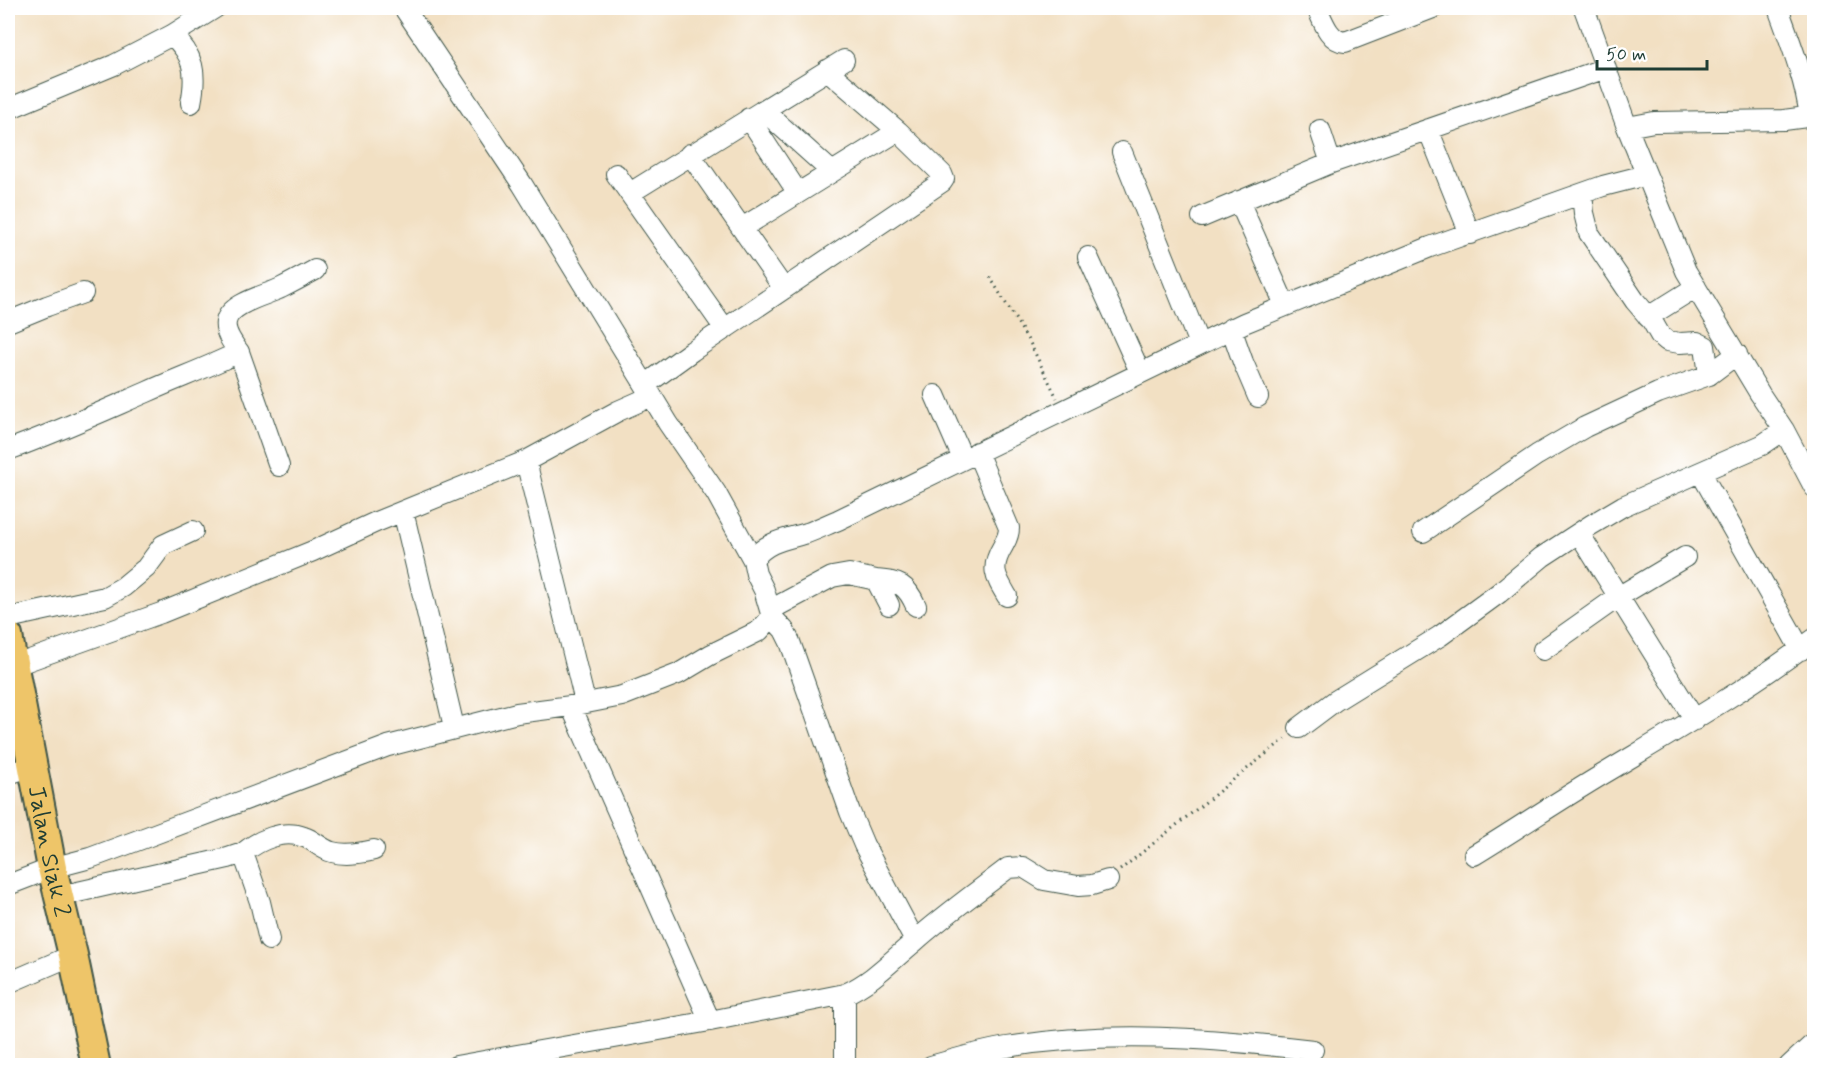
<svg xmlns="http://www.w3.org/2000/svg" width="1822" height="1073" font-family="Mynerve,sans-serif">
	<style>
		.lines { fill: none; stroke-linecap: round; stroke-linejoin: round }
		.minor-casing { stroke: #3f5549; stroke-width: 22 }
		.highway-casing { stroke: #3f5549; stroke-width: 32 }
		.path { stroke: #3f5549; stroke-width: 3; stroke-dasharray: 1.5 4.5; stroke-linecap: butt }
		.minor { stroke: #fff; stroke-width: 20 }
		.highway { stroke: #eec569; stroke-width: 28 }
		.labels { text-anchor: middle; stroke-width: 5; stroke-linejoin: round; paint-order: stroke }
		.street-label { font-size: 24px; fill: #1f3d34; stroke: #fff }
	</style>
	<rect width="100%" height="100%" fill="#fff"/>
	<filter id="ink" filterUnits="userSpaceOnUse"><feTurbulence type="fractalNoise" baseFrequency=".0167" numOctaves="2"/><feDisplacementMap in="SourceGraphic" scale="12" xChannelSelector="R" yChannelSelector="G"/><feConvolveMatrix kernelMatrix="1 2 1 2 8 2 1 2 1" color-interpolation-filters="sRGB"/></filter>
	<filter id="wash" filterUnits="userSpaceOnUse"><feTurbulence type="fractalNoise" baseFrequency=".008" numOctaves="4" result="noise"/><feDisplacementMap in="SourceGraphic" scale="24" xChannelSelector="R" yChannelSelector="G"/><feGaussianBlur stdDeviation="1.35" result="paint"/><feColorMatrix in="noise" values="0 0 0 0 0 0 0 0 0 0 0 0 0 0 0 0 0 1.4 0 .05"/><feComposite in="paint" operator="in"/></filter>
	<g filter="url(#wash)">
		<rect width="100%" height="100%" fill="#f2e0c3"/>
	</g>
	<g filter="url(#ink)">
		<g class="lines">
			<g class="minor-casing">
				<path id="minor" d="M 404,8 L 522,184 L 645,385
					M 1317,8 C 1323,21 1329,41 1345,42 L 1433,8
					M 1584,8 L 1627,127 L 1686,271 L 1760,394 L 1784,430 L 1814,487
					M 1778,8 C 1791,44 1805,79 1810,117
					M 172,35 C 194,55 197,73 191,103
					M 8,109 L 114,65 L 172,35 L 215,8
					M 763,110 L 832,172
					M 749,118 L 798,193
					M 1627,127 L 1654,122 L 1784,120 L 1814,116
					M 1428,129 L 1470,234
					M 1320,130 L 1331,163 L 1606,68
					M 1122,152 L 1199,344
					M 690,154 L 784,289
					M 616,174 L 725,329
					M 630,193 L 844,60
					M 1582,194 L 1584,213 L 1589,233 L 1635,301 L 1652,321 L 1660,335 L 1667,341 L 1680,343 L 1697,342 L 1705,346 L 1709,375
					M 1239,201 L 1285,305
					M 1202,217 L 1331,163
					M 742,228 L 898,131
					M 1088,257 L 1140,372
					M 1648,317 L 1696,287
					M 8,322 L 47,306 L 83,293
					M 1231,328 L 1243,362 L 1258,397
					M 239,352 L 279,466
					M 935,395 L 963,459
					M 8,450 C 55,433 101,412 147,392 C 178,378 209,367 239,352 C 233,344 224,332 226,322 C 229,303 267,295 281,288 C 293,282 304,276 315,270
					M 977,452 L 1009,528 C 1009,536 1006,540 1003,546 C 990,568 995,576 1007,596
					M 526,461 L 585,702
					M 1701,473 L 1801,650
					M 403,511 L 454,727
					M 1423,532 L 1537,455 L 1585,427 L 1658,393 L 1709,375 L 1737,354
					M 1579,533 L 1695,720
					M 753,560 L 716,493 L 668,423 L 645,385 L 692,351 L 942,182 L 944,179 L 942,174 L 898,131 L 827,70
					M 876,580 C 900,582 906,584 916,606
					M 770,610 L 832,577 L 849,574 L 876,580 L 889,605
					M 772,617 L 784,630 L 790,642 L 850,812 L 864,845 L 915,941
					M 8,618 L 105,597 L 123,587 L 146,568 L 163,545 L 193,531
					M 1543,650 L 1618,597 L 1685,557
					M 13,666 L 161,613 L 313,551 L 376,522 L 526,461 L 618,411 L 652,396
					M 571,706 L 710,1021
					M 1299,728 L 1335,701 L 1440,636 L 1499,593 L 1542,557 L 1591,525 L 1623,506 L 1762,445 L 1784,430
					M 8,774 L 33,766
					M 243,853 C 259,840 283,829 304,837 C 314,840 321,849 332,852 C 346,856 361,853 374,850
					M 1474,855 C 1520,827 1564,797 1610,770 C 1680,728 1749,688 1814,639
					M 8,885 L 52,868 L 90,858 L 144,838 L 388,746 L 517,713 L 571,706 L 622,696 L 678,674 L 710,655 L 759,631 L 772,617 L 764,590 L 756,574 L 753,560 C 766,541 787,539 807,533 C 818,529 828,524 838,520 L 1244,323 L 1430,247 L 1603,186 L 1646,175
					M 60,896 L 228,858 L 243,853 L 260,902 L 269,940
					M 8,983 L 73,955
					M 456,1066 L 710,1021 L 845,994 C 872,982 891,961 914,942 C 944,915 977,892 1008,868 L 1023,867 L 1044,880 L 1078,886 L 1092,885 L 1108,880
					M 845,1066 L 845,994
					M 931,1066 C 956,1059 981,1051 1007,1047 C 1108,1030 1211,1038 1313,1050
					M 1789,1066 L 1814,1043"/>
			</g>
			<g class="highway-casing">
				<g id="highway">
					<path id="s1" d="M 8,636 L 52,868 L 73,955 L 96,1066"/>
				</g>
			</g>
			<path class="path" d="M 990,277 L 1031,345 L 1057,398
				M 1120,870 L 1286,738"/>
			<use href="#minor" class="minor"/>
			<use href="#highway" class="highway"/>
		</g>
	</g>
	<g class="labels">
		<g class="street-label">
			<text dy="8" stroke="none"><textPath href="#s1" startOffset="219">Jalan Siak 2</textPath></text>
		</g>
	</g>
	<rect width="1822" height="1073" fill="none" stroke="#fff" stroke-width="30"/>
	<path d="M1597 60v9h110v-9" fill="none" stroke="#1f3d34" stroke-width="3"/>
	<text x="1606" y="60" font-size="18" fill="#1f3d34" stroke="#ffffff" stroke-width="4.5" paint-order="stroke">50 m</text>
</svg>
